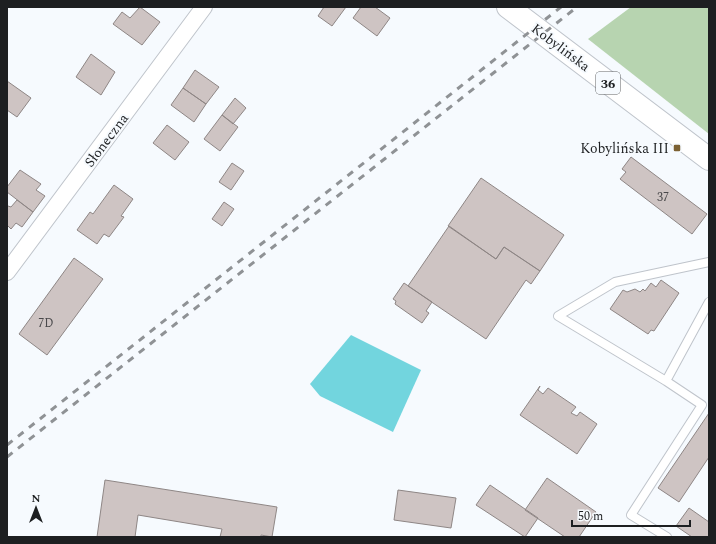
<svg xmlns="http://www.w3.org/2000/svg" width="716" height="544" font-family="Spectral,serif">
	<style>
		.green { fill: #b7d4b0 }
		.water { fill: #72d5de }
		.building { fill: #cec4c3; stroke: #8e8685 }
		.lines { fill: none; stroke-linecap: round; stroke-linejoin: round }
		.service-casing { stroke: #bfc4cb; stroke-width: 10 }
		.minor-casing { stroke: #bfc4cb; stroke-width: 18 }
		.primary-casing { stroke: #bfc4cb; stroke-width: 24 }
		.service { stroke: #fff; stroke-width: 8 }
		.minor { stroke: #fff; stroke-width: 16 }
		.primary { stroke: #fff; stroke-width: 22 }
		.rail { stroke: #8f9295; stroke-width: 3; stroke-dasharray: 7 7; stroke-linecap: butt }
		.poi-dot { fill: #7c6133; stroke: #f6fafe; stroke-width: 1.5 }
		.labels { text-anchor: middle; stroke-width: 4; stroke-linejoin: round; paint-order: stroke }
		.number-label { font-size: 12px; fill: #49484a }
		.shield { fill: #f6fafe; stroke: #5e6163; stroke-width: 1 }
		.shield-label { font-size: 13px; font-weight: bold; fill: #1d1f21 }
		.street-label { font-size: 14px; fill: #1d1f21; stroke: #f6fafe }
		.poi-label { font-size: 14px; fill: #1d1f21; stroke: #f6fafe; text-anchor: end }
	</style>
	<rect width="100%" height="100%" fill="#f6fafe"/>
	<path class="green" d="M 631,7 L 709,7 L 709,134 L 588,39 Z"/>
	<path class="water" d="M 351,335 L 421,370 L 393,432 L 320,396 L 310,384 Z"/>
	<path class="building" d="M 140,7 L 160,22 L 142,45 L 113,24 L 122,12 L 130,18 Z
		M 324,7 L 346,7 L 332,26 L 318,16 Z
		M 361,7 L 375,7 L 390,18 L 377,36 L 353,18 Z
		M 91,54 L 115,72 L 101,95 L 76,77 Z
		M 195,70 L 219,87 L 206,104 L 183,88 Z
		M 7,81 L 31,98 L 17,117 L 7,110 Z
		M 183,88 L 206,104 L 194,122 L 171,105 Z
		M 235,98 L 246,108 L 233,124 L 222,115 Z
		M 222,115 L 238,127 L 220,151 L 204,139 Z
		M 167,125 L 189,142 L 175,160 L 153,143 Z
		M 631,157 L 707,214 L 692,234 L 620,179 L 626,172 L 622,169 Z
		M 232,163 L 244,171 L 231,190 L 219,182 Z
		M 20,170 L 41,184 L 36,190 L 45,196 L 33,212 L 7,192 L 7,187 Z
		M 481,178 L 564,235 L 540,271 L 504,247 L 496,259 L 448,226 Z
		M 114,185 L 133,199 L 121,216 L 124,217 L 109,237 L 104,234 L 97,244 L 77,230 L 90,212 L 93,214 Z
		M 17,200 L 33,212 L 22,227 L 16,223 L 11,229 L 7,225 L 7,207 L 8,206 L 11,207 Z
		M 224,202 L 234,209 L 222,226 L 212,219 Z
		M 449,226 L 496,259 L 504,247 L 540,271 L 531,284 L 526,280 L 486,339 L 408,286 Z
		M 74,258 L 103,279 L 47,355 L 19,334 Z
		M 661,280 L 679,293 L 654,331 L 651,330 L 648,334 L 610,309 L 623,290 L 627,292 L 635,289 L 640,292 L 643,289 L 645,291 L 651,283 L 656,287 Z
		M 404,283 L 432,302 L 426,311 L 429,313 L 422,323 L 395,304 L 396,301 L 393,299 Z
		M 540,386 L 538,390 L 543,394 L 548,388 L 576,407 L 571,413 L 577,416 L 580,412 L 597,424 L 577,454 L 520,415 Z
		M 709,413 L 709,457 L 679,502 L 658,488 Z
		M 547,478 L 596,512 L 579,537 L 565,537 L 525,510 Z
		M 105,480 L 277,507 L 272,537 L 261,535 L 261,537 L 220,537 L 222,529 L 138,515 L 135,537 L 97,537 Z
		M 490,485 L 538,518 L 525,537 L 476,505 Z
		M 398,490 L 456,498 L 451,528 L 394,520 Z
		M 689,508 L 709,522 L 709,537 L 692,537 L 676,526 Z"/>
	<g class="lines">
		<g class="service-casing">
			<path id="service" d="M 666,381 L 558,316 L 615,282 L 709,262
				M 667,537 L 631,515 L 702,405 L 666,381 L 709,302"/>
		</g>
		<g class="minor-casing">
			<path id="minor" d="M 7,272 L 204,7"/>
		</g>
		<g class="primary-casing">
			<path id="primary" d="M 508,7 L 709,159"/>
		</g>
		<use href="#service" class="service"/>
		<use href="#minor" class="minor"/>
		<use href="#primary" class="primary"/>
		<path class="rail" d="M 7,445 L 561,7
			M 7,457 L 577,7"/>
	</g>
	<rect class="poi-dot" x="673" y="144" width="8" height="8" rx="2"/>
	<g class="labels">
		<g class="number-label">
			<text x="663" y="201">37</text>
			<text x="46" y="327">7D</text>
		</g>
		<rect class="shield" x="596" y="72" width="24" height="22" rx="3"/>
		<g class="shield-label">
			<text x="608" y="88">36</text>
		</g>
		<g class="street-label">
			<text transform="translate(561 47) rotate(37)" y="5">Kobylińska</text>
			<text transform="translate(106 140) rotate(-53)" y="5">Słoneczna</text>
		</g>
		<g class="poi-label">
			<text x="669" y="153">Kobylińska III</text>
		</g>
	</g>
	<rect width="716" height="544" fill="none" stroke="#1d1f21" stroke-width="16"/>
	<g transform="translate(36 508)" stroke="#f6fafe" stroke-width="3" paint-order="stroke">
	<path d="M0-3L7 15L0 10L-7 15Z" fill="#1d1f21"/>
	<text y="-6" font-size="11" font-weight="bold" text-anchor="middle" fill="#1d1f21">N</text>
	</g>
	<path d="M572 520v6h118v-6" fill="none" stroke="#1d1f21" stroke-width="2"/>
	<text x="578" y="520" font-size="12" fill="#1d1f21" stroke="#f6fafe" stroke-width="3" paint-order="stroke">50 m</text>
</svg>
